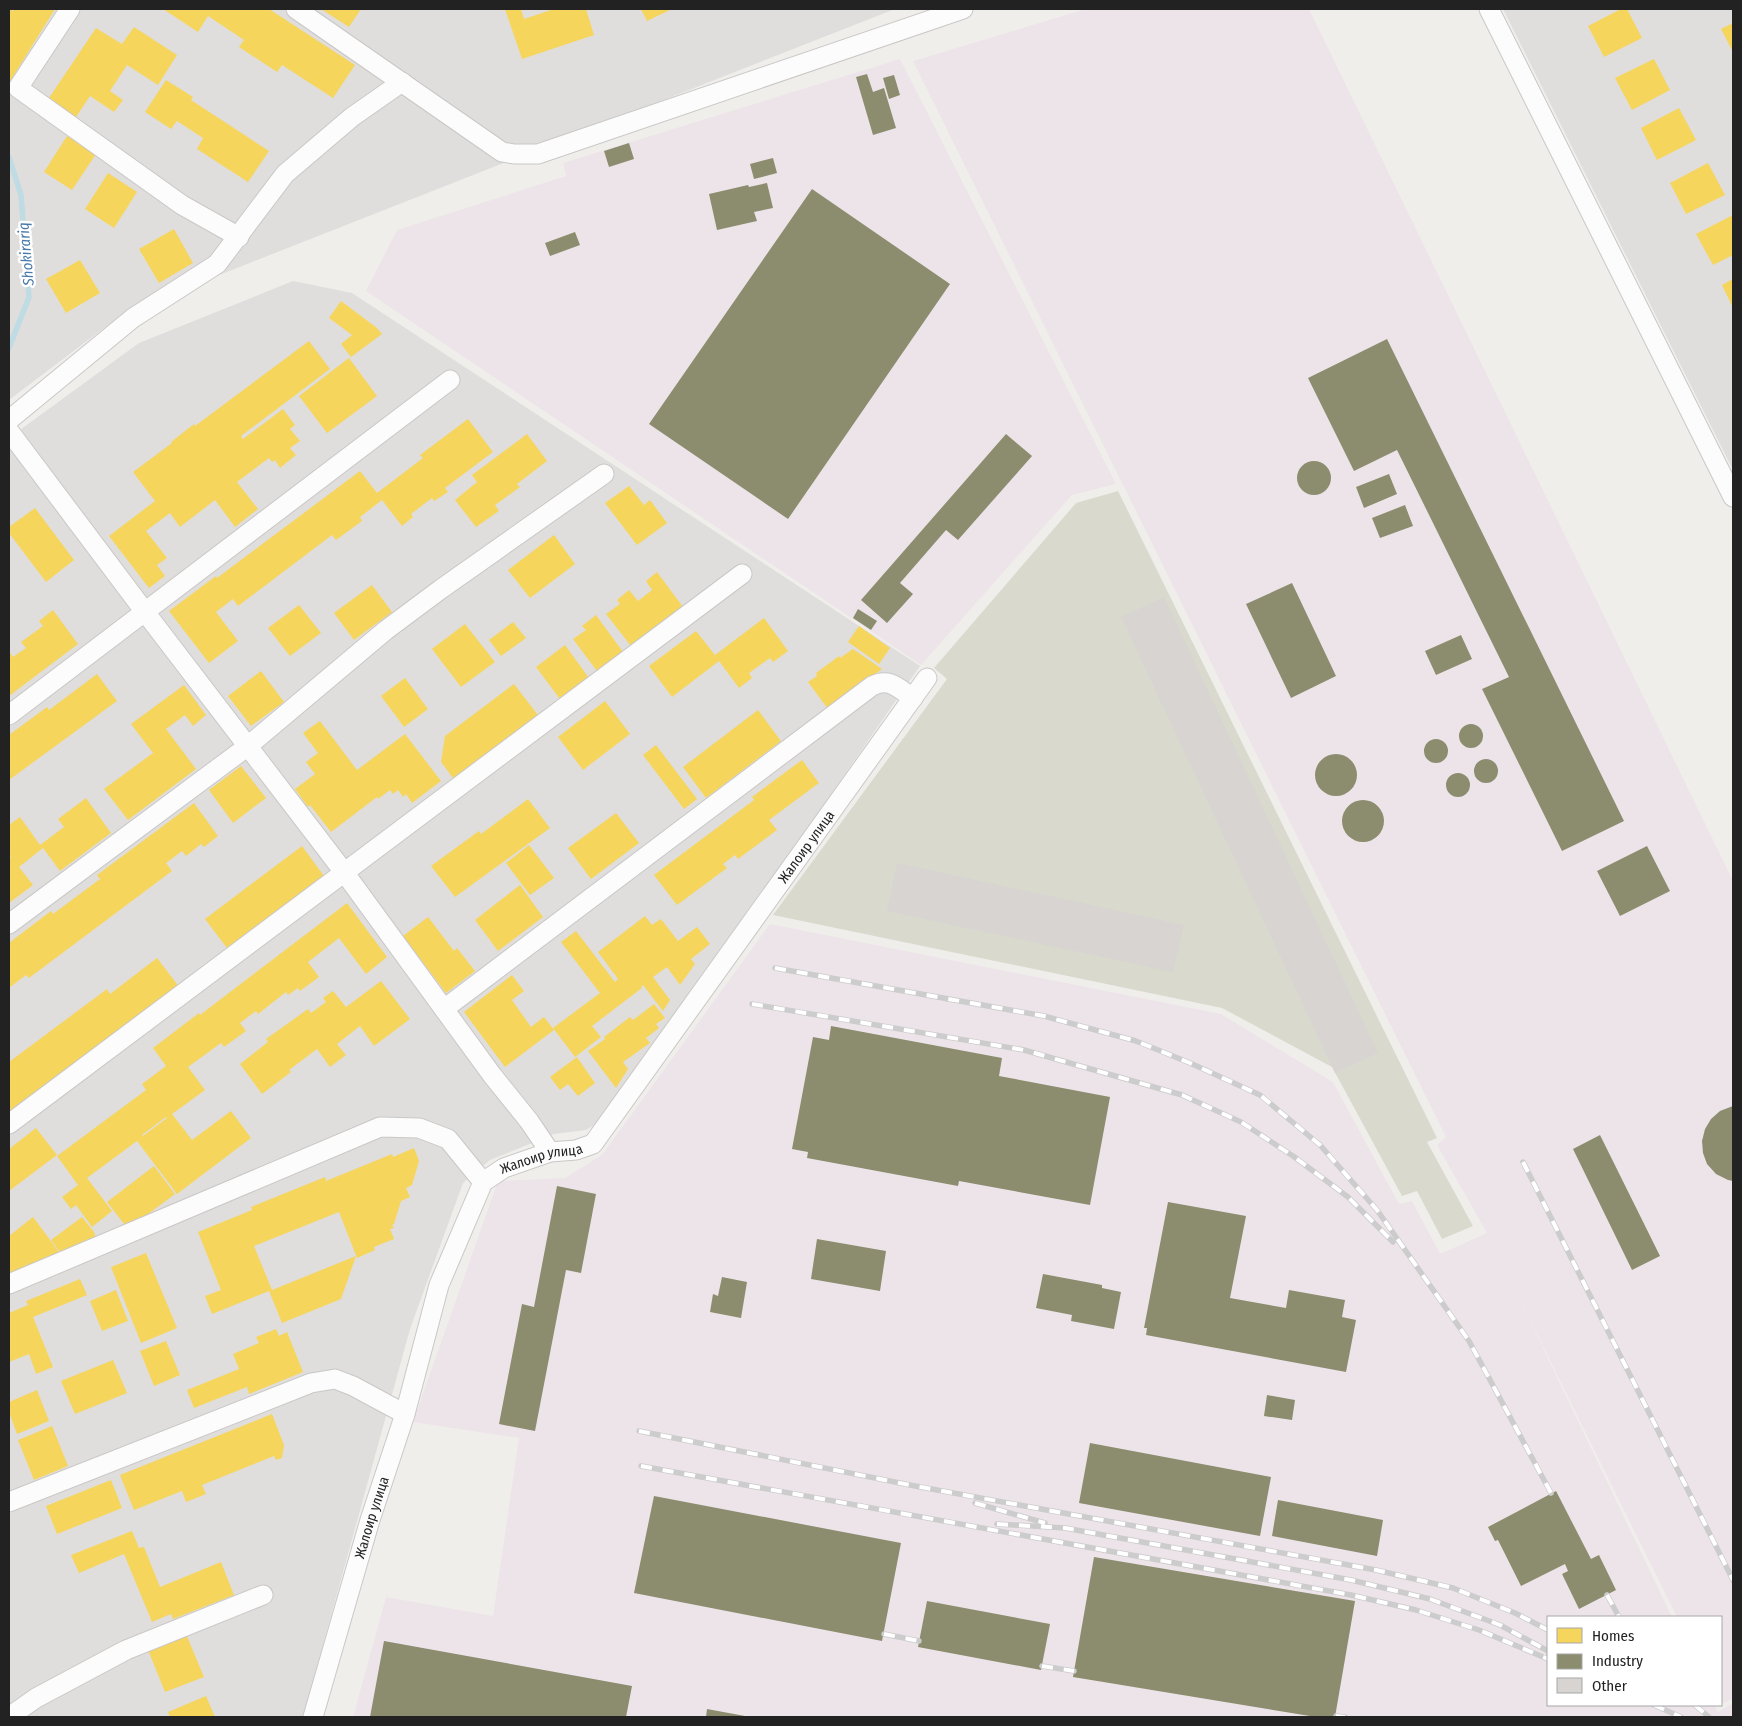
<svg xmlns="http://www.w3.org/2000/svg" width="1742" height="1726" font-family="'Fira Sans Condensed',sans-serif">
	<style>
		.residential { fill: #dfdedc }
		.industrial { fill: #ede4e9 }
		.construction { fill: #d9d9cd }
		.homes { fill: #f6d55c; fill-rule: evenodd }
		.industry { fill: #8c8c6e }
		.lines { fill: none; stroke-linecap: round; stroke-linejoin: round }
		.stream { stroke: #bfdbe3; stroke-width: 5.5 }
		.building { fill: #d7d4d2 }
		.minor-casing { stroke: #c9c8c7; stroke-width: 21 }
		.minor { stroke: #fdfcfc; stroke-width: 19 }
		.rail-casing { stroke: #ccc; stroke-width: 5.5 }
		.rail { stroke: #fff; stroke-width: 4; stroke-dasharray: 11; stroke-linecap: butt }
		.labels { text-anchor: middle; stroke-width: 5; stroke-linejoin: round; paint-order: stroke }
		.street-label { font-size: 14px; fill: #222; stroke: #fff }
		.water-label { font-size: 15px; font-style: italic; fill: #4a7aab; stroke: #fff }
	</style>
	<rect width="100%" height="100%" fill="#f0eeeb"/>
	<path class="residential" d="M 9,9 L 895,9 L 125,312 L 9,400 Z
		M 1503,9 L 1733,9 L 1733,470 Z
		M 293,281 L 352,293 L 920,666 L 606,1118 L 586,1130 L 554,1134 L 490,1160 L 463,1183 L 410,1329 L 303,1717 L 9,1717 L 9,438 L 139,343 Z"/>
	<path class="industrial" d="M 1086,9 L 1309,9 L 1733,881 L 1733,1699 L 1721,1704 L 1721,1617 L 1677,1617 L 1517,1294 L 1672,1617 L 1548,1617 L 1548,1705 L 1714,1705 L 1718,1712 L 1733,1703 L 1733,1717 L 353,1717 L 386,1597 L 493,1616 L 519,1438 L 413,1422 L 498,1181 L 565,1178 L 602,1155 L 770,924 L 1221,1014 L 1333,1082 L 1399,1204 L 1412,1201 L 1440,1254 L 1487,1233 L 1437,1145 L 1446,1137 L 913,61 Z
		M 900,59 L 1116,484 L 1072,495 L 921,665 L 366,291 L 397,230 L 566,176 L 563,163 Z"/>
	<path class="construction" d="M 1118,491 L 1437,1138 L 1427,1142 L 1473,1226 L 1442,1239 L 1417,1191 L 1402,1196 L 1332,1067 L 1222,1008 L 773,915 L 947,679 L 934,668 L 1076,503 Z"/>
	<path class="homes" d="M 9,9 L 13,11 L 15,9 L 55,9 L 9,83 Z
		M 163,9 L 269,9 L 355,65 L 333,98 L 282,65 L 277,72 L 239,47 L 244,40 L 208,16 L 198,32 Z
		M 321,9 L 361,9 L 349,27 Z
		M 505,9 L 521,9 L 524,19 L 554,9 L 586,9 L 594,35 L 522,59 Z
		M 641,9 L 672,9 L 647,21 Z
		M 1621,9 L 1627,9 L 1642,38 L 1604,57 L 1588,26 Z
		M 1733,23 L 1733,52 L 1721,29 Z
		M 134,27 L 177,55 L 158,85 L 127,65 L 110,91 L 123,100 L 114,112 L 90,96 L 76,117 L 49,98 L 96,28 L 122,44 Z
		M 1654,59 L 1670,90 L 1632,110 L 1615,78 Z
		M 166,80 L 193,97 L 191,100 L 269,151 L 248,182 L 197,149 L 203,138 L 177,121 L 171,129 L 145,112 Z
		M 1679,108 L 1696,140 L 1657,160 L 1641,128 Z
		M 67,136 L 96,154 L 72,190 L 44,172 Z
		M 1708,163 L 1725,195 L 1686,214 L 1670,183 Z
		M 108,173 L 137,192 L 114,228 L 85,209 Z
		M 1733,215 L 1733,255 L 1713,265 L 1696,234 Z
		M 174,229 L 193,263 L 159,283 L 139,249 Z
		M 80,260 L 100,293 L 66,313 L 46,279 Z
		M 1733,279 L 1733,308 L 1722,285 Z
		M 341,301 L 377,328 L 382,334 L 351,357 L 341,344 L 352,335 L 329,318 Z
		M 309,341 L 330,369 L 241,436 L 243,439 L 283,409 L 295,425 L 290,429 L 300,441 L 290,448 L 296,455 L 280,468 L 275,460 L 272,462 L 269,458 L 237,482 L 258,509 L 235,527 L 215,500 L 180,527 L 170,513 L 146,531 L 167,558 L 157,565 L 165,576 L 149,588 L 109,536 L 155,501 L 133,472 L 172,443 L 171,442 L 194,424 L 195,426 Z
		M 349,358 L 377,396 L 327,433 L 299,396 Z
		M 468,419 L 493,452 L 445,488 L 448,492 L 434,501 L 432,498 L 411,514 L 413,517 L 402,526 L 382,500 L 360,517 L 362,521 L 336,540 L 332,535 L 238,606 L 233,599 L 216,612 L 238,641 L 209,663 L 169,611 L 216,576 L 217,578 L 360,471 L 377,493 L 423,458 L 420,455 Z
		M 527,434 L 547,461 L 517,484 L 520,487 L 495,505 L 499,511 L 476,527 L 455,500 L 477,482 L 472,475 Z
		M 629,486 L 644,505 L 650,500 L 667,523 L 637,545 L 605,503 Z
		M 35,508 L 74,560 L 46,582 L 9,533 L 9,527 Z
		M 554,535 L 575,564 L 530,598 L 508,570 Z
		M 657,572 L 683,607 L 631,646 L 606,614 L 620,604 L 617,600 L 629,590 L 638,601 L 652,590 L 646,581 Z
		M 372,585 L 392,612 L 354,640 L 334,613 Z
		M 299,605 L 321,633 L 290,656 L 268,628 Z
		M 53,610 L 78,644 L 9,696 L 9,651 L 13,657 L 26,648 L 21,642 L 43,626 L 39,621 Z
		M 596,615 L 623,652 L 597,671 L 573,639 L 586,630 L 582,626 Z
		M 764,618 L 788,651 L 773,662 L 770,658 L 749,673 L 752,678 L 739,688 L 719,661 L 672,697 L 649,666 L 696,631 L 715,655 Z
		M 513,622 L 526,638 L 501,656 L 489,640 Z
		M 465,624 L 495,662 L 461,687 L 432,649 Z
		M 859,626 L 890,648 L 879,664 L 848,642 Z
		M 565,645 L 589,678 L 560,699 L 536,667 Z
		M 853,649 L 882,669 L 828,709 L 808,682 L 817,676 L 816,673 L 839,656 L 840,658 Z
		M 261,671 L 284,702 L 251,726 L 228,696 Z
		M 97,674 L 117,701 L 9,780 L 9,735 L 47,707 L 49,710 Z
		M 405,678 L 428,709 L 404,727 L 381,696 Z
		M 514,684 L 541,719 L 456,782 L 441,762 L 445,736 Z
		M 184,685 L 206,715 L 193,726 L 185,715 L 166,729 L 196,769 L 128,820 L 104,789 L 153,753 L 131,724 Z
		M 605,701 L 630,734 L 583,770 L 558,737 Z
		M 758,710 L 781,741 L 706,798 L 683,767 Z
		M 320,721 L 357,770 L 405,734 L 441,781 L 412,803 L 406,794 L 403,797 L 398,790 L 393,794 L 390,790 L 378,799 L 377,797 L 331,832 L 310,805 L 308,807 L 295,789 L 315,774 L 306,762 L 318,753 L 303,733 Z
		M 656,745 L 697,799 L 684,809 L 643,755 Z
		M 802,760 L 819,783 L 769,820 L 777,830 L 738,859 L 735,855 L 723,864 L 727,868 L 677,905 L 654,875 L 754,800 L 752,797 Z
		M 241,766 L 266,798 L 233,823 L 209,790 Z
		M 86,798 L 111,833 L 60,871 L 43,848 L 19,867 L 33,885 L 9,903 L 9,859 L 11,857 L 9,853 L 9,825 L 20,817 L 40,845 L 64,827 L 58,819 Z
		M 528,799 L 550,828 L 455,897 L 431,866 L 479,831 L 481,834 Z
		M 194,803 L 218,836 L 204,847 L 201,844 L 186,856 L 182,851 L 166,863 L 172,871 L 29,978 L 26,975 L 9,988 L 9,943 L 51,911 L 53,914 L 100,879 L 97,875 Z
		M 616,813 L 639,843 L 591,879 L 568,848 Z
		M 529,845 L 554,878 L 530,895 L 506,863 Z
		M 302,846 L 324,876 L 227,948 L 205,919 Z
		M 520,885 L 543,917 L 498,951 L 475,920 Z
		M 347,903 L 387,957 L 366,974 L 339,938 L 308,962 L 319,977 L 300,991 L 298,988 L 288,995 L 286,992 L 258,1014 L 256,1011 L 240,1023 L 246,1031 L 224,1047 L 221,1043 L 188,1067 L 205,1090 L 172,1114 L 192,1140 L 231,1111 L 251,1138 L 177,1194 L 137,1141 L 87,1178 L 112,1211 L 92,1227 L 76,1205 L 71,1209 L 62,1197 L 78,1185 L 57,1156 L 146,1090 L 142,1084 L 166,1066 L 153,1048 L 199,1013 L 200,1015 ZM 166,1117 L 167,1118 L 143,1136 L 142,1135 Z
		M 645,916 L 652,925 L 661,919 L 678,941 L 697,927 L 710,944 L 691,959 L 695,964 L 680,985 L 667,967 L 653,977 L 670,1000 L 663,1011 L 643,985 L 641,987 L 642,988 L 592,1026 L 601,1037 L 575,1057 L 553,1028 L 600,993 L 561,942 L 576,931 L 615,982 L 618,979 L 598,952 Z
		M 428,917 L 454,951 L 457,948 L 475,971 L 446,993 L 403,936 Z
		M 157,958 L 180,988 L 9,1117 L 9,1062 L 107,989 L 110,994 Z
		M 512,975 L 524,991 L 512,1000 L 531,1027 L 544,1017 L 554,1030 L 505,1067 L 464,1012 Z
		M 381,981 L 410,1019 L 374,1046 L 360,1026 L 337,1044 L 346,1055 L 330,1067 L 317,1049 L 289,1070 L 291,1072 L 262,1094 L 240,1064 L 268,1042 L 266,1039 L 308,1009 L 311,1013 L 326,1002 L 323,998 L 333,991 L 346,1007 Z
		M 654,1004 L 665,1018 L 656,1024 L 659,1028 L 646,1038 L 650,1043 L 623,1062 L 628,1069 L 616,1088 L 588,1051 L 605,1039 L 604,1037 L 630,1017 L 633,1020 Z
		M 577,1057 L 595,1083 L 578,1096 L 568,1084 L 560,1090 L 550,1077 Z
		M 36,1128 L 57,1155 L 9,1191 L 9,1149 Z
		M 414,1148 L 419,1161 L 412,1185 L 406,1188 L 410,1197 L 401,1201 L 394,1224 L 392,1225 L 394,1228 L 390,1229 L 394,1239 L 374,1247 L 375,1250 L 357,1258 L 339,1212 L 254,1246 L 272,1290 L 356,1256 L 341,1299 L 282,1323 L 269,1291 L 212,1314 L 205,1296 L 221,1290 L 198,1232 L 252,1210 L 251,1207 L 325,1177 L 326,1181 L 392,1154 L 393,1157 Z
		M 154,1166 L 175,1194 L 128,1229 L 107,1202 Z
		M 33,1217 L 62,1256 L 11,1276 L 9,1274 L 9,1236 Z
		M 82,1217 L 94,1232 L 98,1243 L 63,1256 L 51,1240 Z
		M 146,1253 L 177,1328 L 141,1343 L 111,1267 Z
		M 80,1279 L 87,1295 L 33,1317 L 53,1367 L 36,1374 L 29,1354 L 9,1362 L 9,1313 L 28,1305 L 26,1301 Z
		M 116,1290 L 128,1321 L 102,1331 L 90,1301 Z
		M 276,1329 L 279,1336 L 287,1332 L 303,1372 L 249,1394 L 247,1387 L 194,1408 L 187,1390 L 239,1369 L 233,1354 L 259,1343 L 256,1337 Z
		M 166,1341 L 180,1375 L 154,1386 L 140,1351 Z
		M 113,1360 L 127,1393 L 75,1414 L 61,1381 Z
		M 37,1390 L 49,1421 L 17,1434 L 9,1412 L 9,1402 Z
		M 272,1414 L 284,1445 L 282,1458 L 276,1460 L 274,1456 L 202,1485 L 206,1494 L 186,1502 L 182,1491 L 134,1510 L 120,1475 Z
		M 52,1426 L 68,1466 L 34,1480 L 18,1440 Z
		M 111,1480 L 122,1508 L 57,1534 L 46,1506 Z
		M 132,1531 L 139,1548 L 144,1547 L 160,1587 L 221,1562 L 234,1595 L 173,1619 L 171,1614 L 152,1622 L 124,1554 L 79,1573 L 71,1555 Z
		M 186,1634 L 204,1677 L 165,1692 L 148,1650 Z
		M 206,1696 L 215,1717 L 170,1717 L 168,1712 Z"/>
	<path class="industry" d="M 867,74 L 873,92 L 884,88 L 896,128 L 873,135 L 856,77 Z
		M 894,75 L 900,95 L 889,99 L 883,78 Z
		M 629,143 L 634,159 L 609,167 L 604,151 Z
		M 773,158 L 777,173 L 754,179 L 750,164 Z
		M 767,183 L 773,208 L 754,212 L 757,221 L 717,230 L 709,194 L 748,185 L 749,187 Z
		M 812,189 L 950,284 L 788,519 L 649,424 Z
		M 575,232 L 580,245 L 550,256 L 545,243 Z
		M 1387,339 L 1624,821 L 1562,851 L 1482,689 L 1509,677 L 1397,450 L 1354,471 L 1308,378 Z
		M 1006,434 L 1032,456 L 958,540 L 946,530 L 900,583 L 913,594 L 887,623 L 861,600 Z
		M1297 478a17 17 0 1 1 34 0a17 17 0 1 1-34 0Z
		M 1389,474 L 1397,494 L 1364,508 L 1356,487 Z
		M 1405,505 L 1413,526 L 1380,538 L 1372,518 Z
		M 1292,583 L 1336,676 L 1291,698 L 1246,604 Z
		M 858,609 L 877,621 L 871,630 L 853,618 Z
		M 1461,635 L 1472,659 L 1436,675 L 1425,651 Z
		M1459 736a12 12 0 1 1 24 0a12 12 0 1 1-24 0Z
		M1424 751a12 12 0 1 1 24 0a12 12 0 1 1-24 0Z
		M1315 775a21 21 0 1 1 42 0a21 21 0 1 1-42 0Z
		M1474 771a12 12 0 1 1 24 0a12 12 0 1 1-24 0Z
		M1446 785a12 12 0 1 1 24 0a12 12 0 1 1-24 0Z
		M1342 821a21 21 0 1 1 42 0a21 21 0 1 1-42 0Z
		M 1647,846 L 1670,891 L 1620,916 L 1597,871 Z
		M 831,1026 L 1002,1058 L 999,1076 L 1110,1097 L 1090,1205 L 959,1181 L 958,1186 L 807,1158 L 808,1152 L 792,1149 L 813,1037 L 829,1040 Z
		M 1733,1106 L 1733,1181 L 1728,1180 L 1716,1174 L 1707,1164 L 1703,1153 L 1702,1141 L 1705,1129 L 1711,1119 L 1720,1111 Z
		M 1600,1135 L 1660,1256 L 1632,1270 L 1573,1149 Z
		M 557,1186 L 596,1194 L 581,1273 L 566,1270 L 535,1431 L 499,1424 L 522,1304 L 534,1307 Z
		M 1168,1202 L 1246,1216 L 1230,1298 L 1286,1308 L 1289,1290 L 1345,1300 L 1342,1317 L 1356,1320 L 1346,1372 L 1146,1335 L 1147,1328 L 1144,1328 Z
		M 817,1239 L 886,1251 L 880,1291 L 811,1279 Z
		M 1043,1274 L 1102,1285 L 1102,1288 L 1121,1292 L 1114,1329 L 1071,1321 L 1072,1315 L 1036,1308 Z
		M 722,1277 L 747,1282 L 741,1318 L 710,1312 L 713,1294 L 718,1296 Z
		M 1267,1395 L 1295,1400 L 1292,1420 L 1264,1416 Z
		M 1090,1443 L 1271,1477 L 1260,1536 L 1079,1503 Z
		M 1556,1491 L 1591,1559 L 1599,1555 L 1616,1590 L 1579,1609 L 1562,1574 L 1568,1571 L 1565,1564 L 1521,1586 L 1498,1540 L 1495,1541 L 1488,1527 Z
		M 654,1496 L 901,1543 L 882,1641 L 634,1593 Z
		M 1278,1500 L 1383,1520 L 1377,1556 L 1272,1536 Z
		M 1094,1557 L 1355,1601 L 1335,1717 L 1316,1717 L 1073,1677 Z
		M 927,1601 L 1050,1624 L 1041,1670 L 918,1647 Z
		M 384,1641 L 632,1686 L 626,1717 L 370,1717 Z
		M 707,1709 L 745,1716 L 745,1717 L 706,1717 Z"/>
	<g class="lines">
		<path class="stream" d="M 9,157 L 21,195 L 29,297 L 9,348"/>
	</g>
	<path class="building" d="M 1164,597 L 1378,1053 L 1335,1073 L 1121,617 Z
		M 897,863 L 1184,925 L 1173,972 L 887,911 Z"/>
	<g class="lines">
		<g class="minor-casing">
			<g id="minor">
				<path d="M 70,9 L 18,88 L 182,205 L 239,237"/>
				<path d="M 296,9 L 502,152 L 514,154 L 538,154 L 963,9"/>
				<path d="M 1489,9 L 1733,497"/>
				<path d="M 9,420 L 133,318 L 217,264 L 285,174 L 352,117 L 402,82"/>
				<path d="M 9,431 L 145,612 L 344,872 L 492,1075 L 529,1121 L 550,1152"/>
				<path d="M 9,715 L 450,380"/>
				<path d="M 9,924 L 248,746 L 386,630 L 441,589 L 604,474"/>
				<path d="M 444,1009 L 872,686 C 889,677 898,688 913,698"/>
				<path d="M 9,1124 L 742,574"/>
				<path d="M 9,1284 L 380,1127 L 419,1128 L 448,1139 L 483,1182"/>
				<path d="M 9,1502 L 311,1383 L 335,1379 L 353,1386 L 405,1414"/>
				<path d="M 9,1717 L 36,1698 L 126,1650 L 263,1595"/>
				<path id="s1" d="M 313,1717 L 370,1520 L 405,1414 L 439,1285 L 483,1182 L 504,1168 L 550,1152 L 576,1150 L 593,1144 L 927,678"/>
			</g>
		</g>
		<use href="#minor" class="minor"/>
		<g class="rail-casing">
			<path id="rail" d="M 775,968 L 1044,1016 L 1136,1041 L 1190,1063 L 1260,1095 L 1320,1145 L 1377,1210 L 1469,1341 L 1551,1493
				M 752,1004 L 1024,1050 L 1182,1095 L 1241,1122 L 1293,1156 L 1348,1197 L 1393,1242
				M 1523,1162 L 1733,1580
				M 639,1431 L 915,1486 L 1376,1570 L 1453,1588 L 1515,1613 L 1548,1630
				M 641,1466 L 1351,1595 L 1416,1610 L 1479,1630 L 1548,1659
				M 975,1503 L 1045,1523
				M 997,1524 L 1065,1528 L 1351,1580 L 1430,1599 L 1500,1625 L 1548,1651
				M 1607,1595 L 1619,1617
				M 884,1634 L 919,1641
				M 1042,1666 L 1074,1671
				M 1654,1705 L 1681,1717
				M 1695,1705 L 1709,1717
				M 1336,1716 L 1345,1717"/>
		</g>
		<use href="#rail" class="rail"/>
	</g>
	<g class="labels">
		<g class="street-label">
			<text dy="5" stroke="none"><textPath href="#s1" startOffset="1046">Жалоир улица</textPath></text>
			<text dy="5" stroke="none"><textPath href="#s1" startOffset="626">Жалоир улица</textPath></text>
			<text dy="5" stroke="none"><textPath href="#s1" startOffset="208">Жалоир улица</textPath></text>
		</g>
		<g class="water-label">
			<text transform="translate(26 254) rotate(-95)" y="5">Shokirariq</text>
		</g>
	</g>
	<rect width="1742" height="1726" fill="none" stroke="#222222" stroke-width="20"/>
	<rect x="1547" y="1616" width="175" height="90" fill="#ffffff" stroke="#a7a7a7"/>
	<rect x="1557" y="1628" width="25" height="15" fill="#f6d55c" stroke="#a7a7a7"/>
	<text x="1592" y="1641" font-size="15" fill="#222222">Homes</text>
	<rect x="1557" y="1654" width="25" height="15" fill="#8c8c6e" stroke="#a7a7a7"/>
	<text x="1592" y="1666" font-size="15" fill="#222222">Industry</text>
	<rect x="1557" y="1678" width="25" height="15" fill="#d7d4d2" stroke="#a7a7a7"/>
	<text x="1592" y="1691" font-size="15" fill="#222222">Other</text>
</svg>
